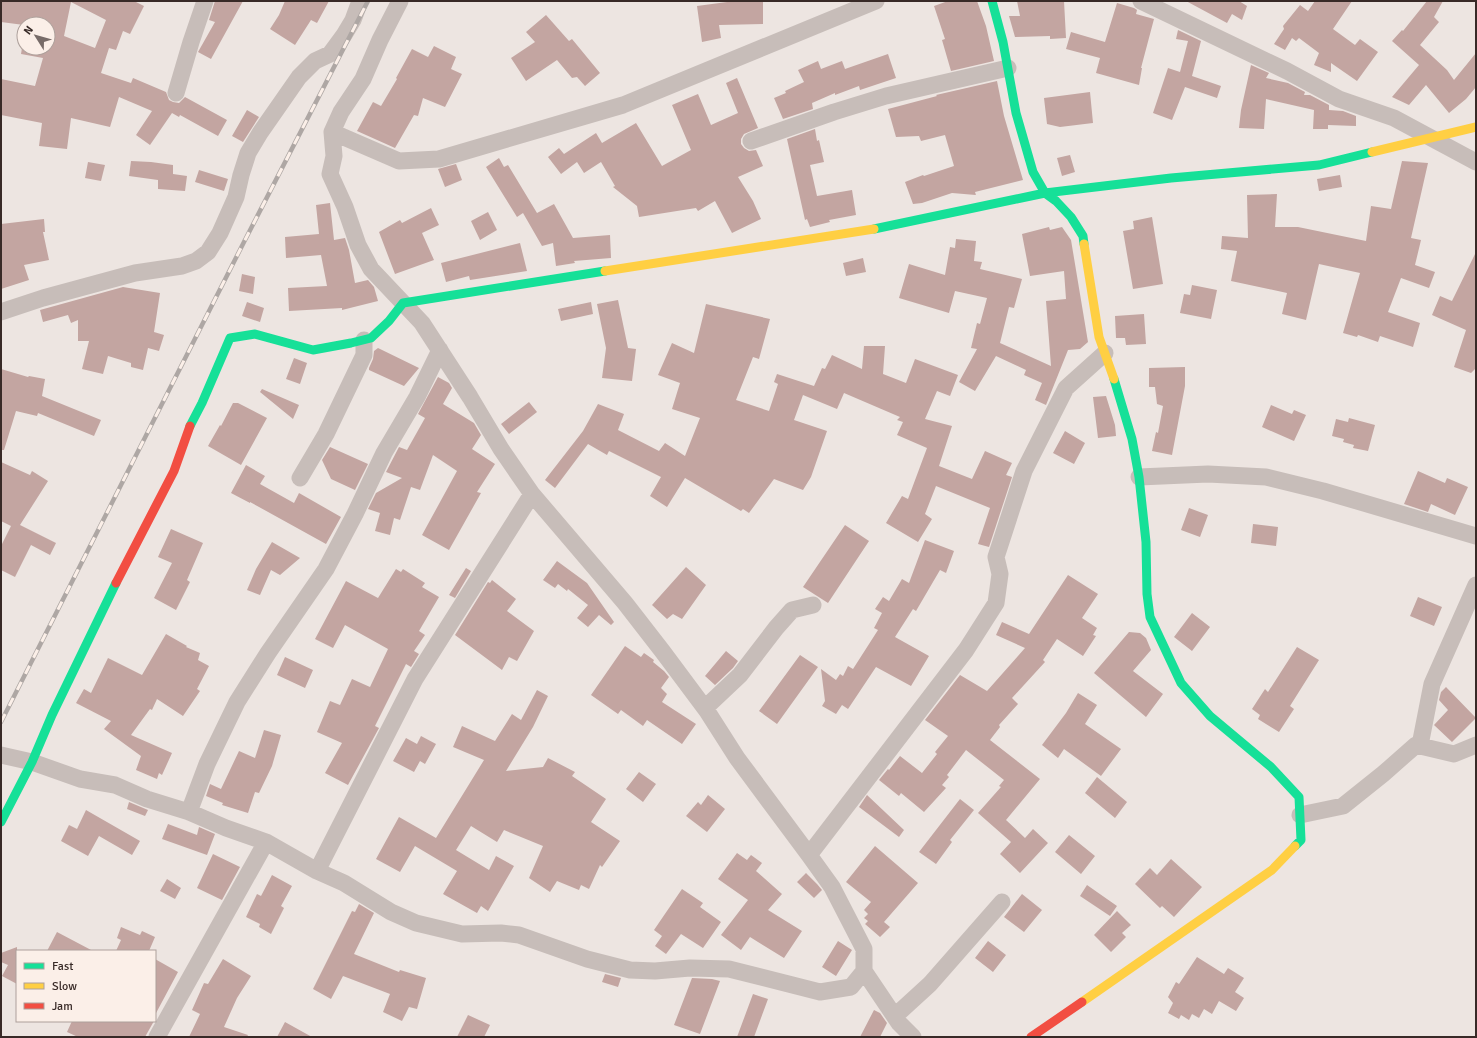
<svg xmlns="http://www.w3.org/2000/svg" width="1477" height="1038" font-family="Signika,sans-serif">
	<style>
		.building { fill: #c3a5a1; fill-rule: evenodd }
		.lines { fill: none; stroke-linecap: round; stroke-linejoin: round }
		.street { stroke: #c7bdb9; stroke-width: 17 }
		.fast { stroke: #16e098; stroke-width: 9 }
		.slow { stroke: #ffcf43; stroke-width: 9 }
		.jam { stroke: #f24e42; stroke-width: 9 }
		.rail-casing { stroke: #aea7a4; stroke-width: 4.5 }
		.rail { stroke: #fbefe8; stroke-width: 3; stroke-dasharray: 9; stroke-linecap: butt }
	</style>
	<rect width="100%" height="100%" fill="#ede5e1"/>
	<path class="building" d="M 1,1 L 134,1 L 144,6 L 130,34 L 123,31 L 116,50 L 109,48 L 101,73 L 131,83 L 133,78 L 166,92 L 169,100 L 173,102 L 179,103 L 185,97 L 227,120 L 218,136 L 180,115 L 179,117 L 172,113 L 150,145 L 136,135 L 152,111 L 119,97 L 110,127 L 71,118 L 67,149 L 39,146 L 42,123 L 1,115 L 1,79 L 35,86 L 43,58 L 21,54 L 24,36 L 24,48 L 48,48 L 48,24 L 24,25 L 1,22 ZM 71,2 L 106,20 L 95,48 L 64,36 Z
		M 215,1 L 243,1 L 211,59 L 198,52 L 215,22 L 209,20 Z
		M 285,1 L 329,1 L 317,23 L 311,20 L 295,45 L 270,29 L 279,15 Z
		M 763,1 L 763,24 L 719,25 L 721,38 L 702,42 L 697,6 L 727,2 Z
		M 948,1 L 977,1 L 986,26 L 994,61 L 951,71 L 942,40 L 945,39 L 934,6 Z
		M 1017,1 L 1064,1 L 1066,38 L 1050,39 L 1050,36 L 1015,37 L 1009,16 L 1020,16 Z
		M 1186,1 L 1239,1 L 1247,6 L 1242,20 L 1232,14 L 1227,23 Z
		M 1315,1 L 1352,1 L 1333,29 L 1355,45 L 1360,39 L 1378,52 L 1357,81 L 1331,63 L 1331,72 L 1314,65 L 1319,53 L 1299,38 L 1296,41 L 1292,38 L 1285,50 L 1274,44 L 1284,29 L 1283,26 L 1300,5 L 1308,11 Z
		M 1427,1 L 1443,1 L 1434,17 L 1439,22 L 1420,45 L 1447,70 L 1454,80 L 1476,53 L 1476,87 L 1466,99 L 1449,113 L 1426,85 L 1409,105 L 1392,97 L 1419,65 L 1392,41 L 1402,30 L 1403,31 Z
		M 1117,3 L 1134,8 L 1137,10 L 1136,14 L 1154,19 L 1141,68 L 1142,68 L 1139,85 L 1096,73 L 1100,58 L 1066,49 L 1071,32 L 1105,42 Z
		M 546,15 L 569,41 L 572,39 L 600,73 L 585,86 L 577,77 L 572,78 L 557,60 L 526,81 L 511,58 L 535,42 L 526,32 Z
		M 1178,30 L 1201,41 L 1192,76 L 1221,86 L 1217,98 L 1185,87 L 1172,120 L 1153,113 L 1168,68 L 1180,72 L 1188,41 L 1176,39 Z
		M 434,46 L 456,57 L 451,69 L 462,74 L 445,107 L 423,98 L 418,116 L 414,115 L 395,148 L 357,131 L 373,102 L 381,106 L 397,79 L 396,78 L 412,49 L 428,57 Z
		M 888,54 L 896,78 L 860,90 L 859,86 L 835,95 L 835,93 L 812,103 L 813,109 L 783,119 L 774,98 L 786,93 L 785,91 L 804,82 L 798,70 L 818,61 L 821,69 L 842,61 L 845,69 Z
		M 1251,65 L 1269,73 L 1266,78 L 1288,83 L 1305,92 L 1304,95 L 1310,95 L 1329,105 L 1329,110 L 1343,111 L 1356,116 L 1356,126 L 1328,125 L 1328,129 L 1313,129 L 1314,110 L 1266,99 L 1264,129 L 1239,128 L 1241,110 Z
		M 737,78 L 758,128 L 744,134 L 741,139 L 741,144 L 744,148 L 749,151 L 756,150 L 763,166 L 738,177 L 753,201 L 761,219 L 732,233 L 715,201 L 698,211 L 696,208 L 639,217 L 637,206 L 613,187 L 615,186 L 601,162 L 584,173 L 577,162 L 561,174 L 548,157 L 559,148 L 564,154 L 596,133 L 602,143 L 636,123 L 662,166 L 691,150 L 672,105 L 698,94 L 711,125 L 738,113 L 726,83 Z
		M 997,81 L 1004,116 L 1023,180 L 975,192 L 976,195 L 952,193 L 922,203 L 913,204 L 905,182 L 923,175 L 924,176 L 954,166 L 945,135 L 921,141 L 919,136 L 896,137 L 888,109 L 937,96 L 936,95 Z
		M 1090,92 L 1093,123 L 1060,127 L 1047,124 L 1044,98 Z
		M 247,110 L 259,117 L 243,142 L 232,136 Z
		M 815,129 L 817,141 L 819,140 L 824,162 L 810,165 L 817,196 L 852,190 L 856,215 L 829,220 L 830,222 L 810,227 L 807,219 L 805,220 L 787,139 Z
		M 1070,155 L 1075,172 L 1062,176 L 1057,158 Z
		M 499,158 L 504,167 L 508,165 L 537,213 L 554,204 L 573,238 L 610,235 L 611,258 L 574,261 L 575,263 L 556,266 L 553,243 L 542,246 L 523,213 L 517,217 L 486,167 Z
		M 131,161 L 151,162 L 173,165 L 173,174 L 187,176 L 185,191 L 158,189 L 158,180 L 129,176 Z
		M 1402,161 L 1428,163 L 1411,238 L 1421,240 L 1415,265 L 1435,272 L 1429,288 L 1401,278 L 1388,312 L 1420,323 L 1413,347 L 1380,336 L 1378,342 L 1358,335 L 1357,337 L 1343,333 L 1360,273 L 1319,264 L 1306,320 L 1282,314 L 1287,293 L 1231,281 L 1237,251 L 1221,249 L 1222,236 L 1248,238 L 1247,195 L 1277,194 L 1275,227 L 1298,227 L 1366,241 L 1371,206 L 1391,209 Z
		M 88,162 L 105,165 L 101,181 L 85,178 Z
		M 456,164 L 462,180 L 445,187 L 438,169 Z
		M 199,170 L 228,179 L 224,191 L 195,182 Z
		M 1340,175 L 1342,187 L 1319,191 L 1317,179 Z
		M 330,203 L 334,240 L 345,238 L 349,250 L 355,283 L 368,280 L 374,287 L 378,301 L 342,310 L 342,308 L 289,311 L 288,288 L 327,286 L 321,255 L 286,258 L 285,237 L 319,234 L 316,205 Z
		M 431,208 L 439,225 L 422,233 L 434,260 L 395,274 L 379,232 L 400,220 L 402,223 Z
		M 488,212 L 497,230 L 480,240 L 471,221 Z
		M 1152,217 L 1163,284 L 1133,289 L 1123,231 L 1134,229 L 1133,221 Z
		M 44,219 L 45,232 L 43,232 L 49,260 L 24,265 L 29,280 L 1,289 L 1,224 Z
		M 1049,227 L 1050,230 L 1062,227 L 1071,240 L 1088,342 L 1080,349 L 1068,350 L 1046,405 L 1035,400 L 1042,383 L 1024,375 L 1026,370 L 996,356 L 975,391 L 959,382 L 977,349 L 971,348 L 977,323 L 980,324 L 987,298 L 955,291 L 949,313 L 899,298 L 909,264 L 945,275 L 950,247 L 955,248 L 956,239 L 976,241 L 974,261 L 982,262 L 980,269 L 1022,279 L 1014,308 L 1009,307 L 1000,343 L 1051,366 L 1046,301 L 1066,299 L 1064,271 L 1030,276 L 1022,234 Z
		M 520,243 L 527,271 L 470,280 L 469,276 L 446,282 L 441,263 Z
		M 1476,252 L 1476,368 L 1471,373 L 1454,367 L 1466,330 L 1432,315 L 1440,296 L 1452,301 Z
		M 863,258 L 866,272 L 846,276 L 843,263 Z
		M 242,274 L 255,277 L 253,294 L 239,291 Z
		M 1192,285 L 1217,290 L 1211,319 L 1180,313 L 1184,294 L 1190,295 Z
		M 123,287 L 160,293 L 154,332 L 164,335 L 159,351 L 148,348 L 143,370 L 131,367 L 131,363 L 108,356 L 103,374 L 82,369 L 89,341 L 78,341 L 78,320 L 71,323 L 68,315 L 43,322 L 40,310 Z
		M 618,300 L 628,348 L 636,349 L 632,381 L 602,378 L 606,348 L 597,304 Z
		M 247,302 L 264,308 L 260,322 L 242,316 Z
		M 591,302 L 593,314 L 561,321 L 558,309 Z
		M 706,304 L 770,319 L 759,359 L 753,357 L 736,400 L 769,411 L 778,384 L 774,382 L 777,374 L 814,386 L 822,368 L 825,369 L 832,355 L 862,369 L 864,346 L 885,346 L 883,374 L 906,383 L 915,359 L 958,375 L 950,396 L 937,391 L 925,419 L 952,426 L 939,466 L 972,479 L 985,451 L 1012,463 L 1006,475 L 1012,477 L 989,547 L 978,544 L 990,508 L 936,486 L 925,514 L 932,519 L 918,542 L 886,523 L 902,496 L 908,499 L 927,448 L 897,435 L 903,422 L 897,420 L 900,417 L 844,393 L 837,409 L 803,395 L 794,420 L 827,431 L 811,477 L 803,490 L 774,479 L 749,513 L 743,509 L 741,511 L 685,478 L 667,507 L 650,496 L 661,477 L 609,451 L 607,455 L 588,444 L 555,488 L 545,480 L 583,431 L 598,404 L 624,414 L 618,430 L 659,451 L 665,443 L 685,456 L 700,418 L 672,409 L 680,383 L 658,375 L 672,343 L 694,353 Z
		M 1144,314 L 1146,344 L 1126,345 L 1125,338 L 1116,338 L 1115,316 Z
		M 378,348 L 419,368 L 404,386 L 369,370 L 369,368 L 373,359 L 374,351 Z
		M 294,358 L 307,363 L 300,384 L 286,379 Z
		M 1185,367 L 1185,386 L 1172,455 L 1152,451 L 1156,432 L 1158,433 L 1163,406 L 1157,404 L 1155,387 L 1149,387 L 1149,368 Z
		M 1,369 L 28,377 L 29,376 L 45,379 L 42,396 L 101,420 L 94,436 L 38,413 L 37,416 L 16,411 L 4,450 L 1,450 Z
		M 438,377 L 449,383 L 452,388 L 443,404 L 474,423 L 481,435 L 472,449 L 495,464 L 477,492 L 481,493 L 449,550 L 422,535 L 457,471 L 433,455 L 420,490 L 411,487 L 400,520 L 394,518 L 390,535 L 375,531 L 380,513 L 368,509 L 376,493 L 402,478 L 386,472 L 399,447 L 407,450 L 425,418 L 418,414 Z
		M 262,389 L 299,405 L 293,419 L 260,392 Z
		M 1106,396 L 1115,425 L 1116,436 L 1098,438 L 1093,397 Z
		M 529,402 L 537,412 L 509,434 L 501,424 Z
		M 233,403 L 238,403 L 267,418 L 241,465 L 208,446 L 220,425 L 221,426 Z
		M 1271,405 L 1292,414 L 1294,410 L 1306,415 L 1294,441 L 1262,427 Z
		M 1349,418 L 1375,425 L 1368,451 L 1353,448 L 1354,445 L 1343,442 L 1344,439 L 1332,436 L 1336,419 L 1348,422 Z
		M 1065,431 L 1085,443 L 1074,464 L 1053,453 Z
		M 330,447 L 368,464 L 355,490 L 331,479 L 322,460 Z
		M 1,462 L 30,475 L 32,471 L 48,481 L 20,525 L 56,543 L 50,555 L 31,545 L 15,577 L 1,570 L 1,546 L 11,526 L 1,521 Z
		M 246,465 L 265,476 L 260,484 L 294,503 L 299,493 L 341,517 L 326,544 L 250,502 L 250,503 L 231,493 Z
		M 1418,471 L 1445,483 L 1447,478 L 1468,487 L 1455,515 L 1431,504 L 1428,512 L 1404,504 Z
		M 1189,508 L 1208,515 L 1200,537 L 1181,530 Z
		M 1253,524 L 1278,527 L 1276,546 L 1251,543 Z
		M 845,525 L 869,541 L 828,603 L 803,587 Z
		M 171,529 L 203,543 L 187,580 L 190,582 L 176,610 L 154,598 L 172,563 L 158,557 Z
		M 925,540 L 954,551 L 946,573 L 940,570 L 916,611 L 913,609 L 895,637 L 929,656 L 911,686 L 876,667 L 848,709 L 842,705 L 836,714 L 822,706 L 825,701 L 821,669 L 836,680 L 840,674 L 843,676 L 848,666 L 853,669 L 878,630 L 874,628 L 882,613 L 875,609 L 883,597 L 889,601 L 902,579 L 909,583 Z
		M 272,542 L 300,558 L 280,575 L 271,570 L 260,595 L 247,590 L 256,569 Z
		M 557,561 L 587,583 L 614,622 L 611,625 L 599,615 L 588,627 L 577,618 L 588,605 L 568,589 L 567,591 L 558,584 L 555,588 L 543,580 Z
		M 686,567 L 706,585 L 682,619 L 673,614 L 667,619 L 652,605 Z
		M 466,568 L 471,571 L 455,598 L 449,595 Z
		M 396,569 L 401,572 L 403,569 L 425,583 L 422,587 L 439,597 L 419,631 L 425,635 L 414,651 L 419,654 L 411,667 L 406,664 L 375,726 L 379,728 L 348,785 L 325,773 L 342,743 L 317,732 L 330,701 L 340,705 L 352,679 L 370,687 L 388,649 L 345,625 L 333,648 L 315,639 L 346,581 L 378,598 Z
		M 1068,575 L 1098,594 L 1082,618 L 1097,628 L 1093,635 L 1096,636 L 1083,656 L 1057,639 L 1043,660 L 1045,662 L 1012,698 L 1018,704 L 999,725 L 1000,727 L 990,740 L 1040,779 L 1006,820 L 1025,838 L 1033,829 L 1048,843 L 1020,873 L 1000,854 L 1011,842 L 978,813 L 1001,787 L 999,786 L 1004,780 L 966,750 L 947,775 L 949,777 L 942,785 L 946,788 L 924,812 L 901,793 L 899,796 L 879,780 L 888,769 L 889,770 L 900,756 L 922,773 L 937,754 L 935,752 L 948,736 L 925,720 L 960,675 L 987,691 L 1025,648 L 996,635 L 1002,622 L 1029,634 Z
		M 492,580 L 516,599 L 507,611 L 534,631 L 517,661 L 509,657 L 502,670 L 455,635 L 488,582 L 490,583 Z
		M 1418,597 L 1442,607 L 1434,626 L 1410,616 Z
		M 1192,613 L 1210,627 L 1192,651 L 1174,637 Z
		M 1129,632 L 1140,633 L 1146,638 L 1151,650 L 1133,671 L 1163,694 L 1146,717 L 1094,673 Z
		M 166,634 L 187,646 L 186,647 L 200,653 L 198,660 L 209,666 L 197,689 L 200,691 L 183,716 L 157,699 L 152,710 L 150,709 L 131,735 L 172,753 L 162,775 L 159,773 L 157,779 L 136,770 L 141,756 L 104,729 L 111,721 L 76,703 L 84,689 L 91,693 L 108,658 L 142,675 Z
		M 625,646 L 641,657 L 644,653 L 654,660 L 653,662 L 664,671 L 669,677 L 661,688 L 667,694 L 662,702 L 696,724 L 682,744 L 647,720 L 643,726 L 621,710 L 618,714 L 591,695 Z
		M 1297,647 L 1319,660 L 1290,706 L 1294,709 L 1279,732 L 1258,719 L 1260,715 L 1252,709 L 1265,689 L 1268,692 Z
		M 726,651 L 738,661 L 733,668 L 715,685 L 705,676 Z
		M 800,655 L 818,667 L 777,724 L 759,711 Z
		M 285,657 L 313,670 L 305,688 L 277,675 Z
		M 1446,687 L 1476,718 L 1452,742 L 1434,725 L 1448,710 L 1439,700 L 1441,692 Z
		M 537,690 L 548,696 L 533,727 L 506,771 L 543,767 L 548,758 L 575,772 L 572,776 L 606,799 L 591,822 L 620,841 L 602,867 L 600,865 L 589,889 L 581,885 L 579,890 L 557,881 L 550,892 L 529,878 L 543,846 L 504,830 L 497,842 L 471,826 L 456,850 L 489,870 L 496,856 L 514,866 L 488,911 L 481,906 L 477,913 L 443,894 L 457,871 L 415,846 L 400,872 L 376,859 L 399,817 L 436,838 L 484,760 L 453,747 L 462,726 L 495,741 L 512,714 L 521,720 Z
		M 1078,693 L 1097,705 L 1085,724 L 1121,749 L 1101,776 L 1064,749 L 1058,758 L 1042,745 L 1066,713 Z
		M 264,730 L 281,735 L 272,766 L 259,793 L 255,792 L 248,813 L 222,805 L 223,803 L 206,796 L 210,784 L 221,789 L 239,751 L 255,758 Z
		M 421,736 L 436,744 L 425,764 L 420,761 L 414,772 L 393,761 L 406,738 L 417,744 Z
		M 639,772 L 656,784 L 643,802 L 626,789 Z
		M 1097,777 L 1127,802 L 1115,818 L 1085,793 Z
		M 708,795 L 725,809 L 707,832 L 686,816 L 698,802 L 701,805 Z
		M 867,795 L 904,830 L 899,837 L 859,807 Z
		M 960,799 L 974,810 L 950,840 L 952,842 L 936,864 L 919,852 Z
		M 129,802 L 148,810 L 145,816 L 127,809 Z
		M 86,810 L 140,841 L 132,855 L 99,836 L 88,856 L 61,841 L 69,825 L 77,829 Z
		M 168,824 L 197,835 L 199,827 L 215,834 L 207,855 L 162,839 Z
		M 1069,835 L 1095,856 L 1081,874 L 1055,852 Z
		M 875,846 L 918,883 L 884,922 L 890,927 L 880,937 L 865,924 L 868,921 L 864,918 L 868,914 L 864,910 L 871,902 L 846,882 Z
		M 737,853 L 747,860 L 751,855 L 762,863 L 756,871 L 782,894 L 768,910 L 802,931 L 784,958 L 750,937 L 741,950 L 721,935 L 748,900 L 718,879 Z
		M 213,854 L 240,867 L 222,900 L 197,888 Z
		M 1171,859 L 1202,887 L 1174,917 L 1162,906 L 1160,908 L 1135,884 L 1150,868 L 1157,875 Z
		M 806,873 L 817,884 L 822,890 L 814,898 L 797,882 Z
		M 272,875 L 292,886 L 281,906 L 284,908 L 271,934 L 259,927 L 260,924 L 246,917 L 257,894 L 261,896 Z
		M 167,879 L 181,888 L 175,899 L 160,891 Z
		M 1087,885 L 1117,906 L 1110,916 L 1080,896 Z
		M 682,889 L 703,903 L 700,907 L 721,922 L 703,948 L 681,934 L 666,954 L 655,946 L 662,936 L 654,930 Z
		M 1022,894 L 1042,910 L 1024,932 L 1004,917 Z
		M 359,904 L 374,913 L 354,954 L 399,972 L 400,970 L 426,978 L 417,1009 L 409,1007 L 402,1021 L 383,1012 L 390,994 L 343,976 L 331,999 L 313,989 L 352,911 L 355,912 Z
		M 1117,911 L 1131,925 L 1122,933 L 1126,937 L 1111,952 L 1094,935 Z
		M 121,927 L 140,935 L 142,931 L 155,937 L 149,951 L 116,951 L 121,940 L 117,938 Z
		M 57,932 L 93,951 L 47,951 Z
		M 838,941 L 852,950 L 836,976 L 822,967 Z
		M 988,941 L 1006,955 L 993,972 L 975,958 Z
		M 17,947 L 17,984 L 2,976 L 8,965 L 1,962 L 1,953 Z
		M 1197,957 L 1224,974 L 1228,968 L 1244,978 L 1235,992 L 1244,998 L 1236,1011 L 1219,1001 L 1212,1014 L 1204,1009 L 1199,1018 L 1192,1014 L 1189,1020 L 1181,1015 L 1179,1019 L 1168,1013 L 1173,1003 L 1168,997 L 1176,982 L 1179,984 Z
		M 155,959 L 178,972 L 155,1015 Z
		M 223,959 L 251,976 L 237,998 L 224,1027 L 248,1035 L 247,1037 L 189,1037 L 200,1014 L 192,1010 L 204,983 L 208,984 Z
		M 605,974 L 621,978 L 618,987 L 602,982 Z
		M 692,978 L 712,979 L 720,981 L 700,1034 L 674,1025 Z
		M 753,994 L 768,999 L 754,1037 L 737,1037 Z
		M 874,1010 L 880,1013 L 887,1023 L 880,1037 L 860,1037 Z
		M 468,1015 L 490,1025 L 484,1037 L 457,1037 Z
		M 72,1021 L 154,1021 L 145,1037 L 78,1037 L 67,1032 Z
		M 285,1022 L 312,1037 L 277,1037 Z"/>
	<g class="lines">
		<path class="street" d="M 400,1 L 380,40 L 363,79 L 341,112 L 332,132 L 334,156 L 330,174 L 345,207 L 358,245 L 371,269 L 422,323 L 470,397 L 501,449 L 532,494 L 625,603 L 663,652 L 707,711 L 737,758 L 809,855 L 832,887 L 864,949 L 864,971 L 899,1023 L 913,1037
			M 1141,1 L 1287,71 L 1339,99 L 1394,118 L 1476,162
			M 176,93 L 191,42 L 205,1
			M 332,132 L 399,161 L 439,159 L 623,105 L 876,1
			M 751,141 L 834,112 L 886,96 L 1008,68
			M 1,312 L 43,298 L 135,273 L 182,266 L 196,261 L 208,252 L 220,233 L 236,197 L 241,175 L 248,153 L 260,133 L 299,77 L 315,61 L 330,54 L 344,35 L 353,20 L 360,1
			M 1139,477 L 1208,474 L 1266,477 L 1323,491 L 1476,536
			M 300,478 L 326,434 L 364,355 L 364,340
			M 705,708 L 740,675 L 776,628 L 792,610 L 813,605
			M 1421,740 L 1432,684 L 1476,585
			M 1,755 L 32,762 L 80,779 L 115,785 L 147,799 L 189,812 L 226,828 L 266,842 L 317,871 L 344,883 L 391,912 L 416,923 L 462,934 L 501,933 L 519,935 L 587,959 L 630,970 L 655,971 L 690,968 L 729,969 L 820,992 L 851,987 L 864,971
			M 189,812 L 207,764 L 237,702 L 268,653 L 326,569 L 355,514 L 384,453 L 417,397 L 440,350
			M 1300,815 L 1343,806 L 1383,774 L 1416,745 L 1454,754 L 1476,745
			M 809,855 L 966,650 L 996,603 L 1000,574 L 996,557 L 1024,471 L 1066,388 L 1105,353
			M 317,871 L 415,679 L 532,494
			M 895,1016 L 930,984 L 1002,902
			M 157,1037 L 266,842"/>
		<path class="fast" d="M 992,1 L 1003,42 L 1016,113 L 1033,172 L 1045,193 L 1056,201 L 1071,217 L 1083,236 L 1084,244
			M 874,229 L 1045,193 L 1171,178 L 1319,165 L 1372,152
			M 1114,379 L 1132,439 L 1139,477 L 1146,542 L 1147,594 L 1150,617 L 1181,683 L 1210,716 L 1271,767 L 1299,797 L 1301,840 L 1295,846
			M 190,426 L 202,403 L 230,338 L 255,334 L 313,350 L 351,343 L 371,338 L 389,321 L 403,303 L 605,271
			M 1,822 L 32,762 L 52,715 L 116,583"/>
		<path class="slow" d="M 1372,152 L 1476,127
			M 1084,244 L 1099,337 L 1114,379
			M 605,271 L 874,229
			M 1082,1002 L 1272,870 L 1295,846"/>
		<path class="jam" d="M 116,583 L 174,471 L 190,426
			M 1031,1037 L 1082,1002"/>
		<g class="rail-casing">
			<path id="rail" d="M 1,722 L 245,240 L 368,1"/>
		</g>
		<use href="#rail" class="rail"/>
	</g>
	<rect width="1477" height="1038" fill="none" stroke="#382a27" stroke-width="4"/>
	<rect x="16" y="950" width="140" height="72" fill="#fbefe8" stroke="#ada09b"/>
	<rect x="24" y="963" width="20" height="6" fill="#16e098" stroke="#ada09b"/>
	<text x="52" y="970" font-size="12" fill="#382a27">Fast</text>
	<rect x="24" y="983" width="20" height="6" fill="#ffcf43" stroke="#ada09b"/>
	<text x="52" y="990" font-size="12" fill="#382a27">Slow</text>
	<rect x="24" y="1003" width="20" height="6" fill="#f24e42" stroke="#ada09b"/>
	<text x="52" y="1010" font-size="12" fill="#382a27">Jam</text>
	<g transform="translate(36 36) rotate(307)"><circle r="19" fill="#fbefe8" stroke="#ada09b"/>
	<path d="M0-3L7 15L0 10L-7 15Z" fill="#776b68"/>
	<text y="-6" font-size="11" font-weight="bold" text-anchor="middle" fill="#382a27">N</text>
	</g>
</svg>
